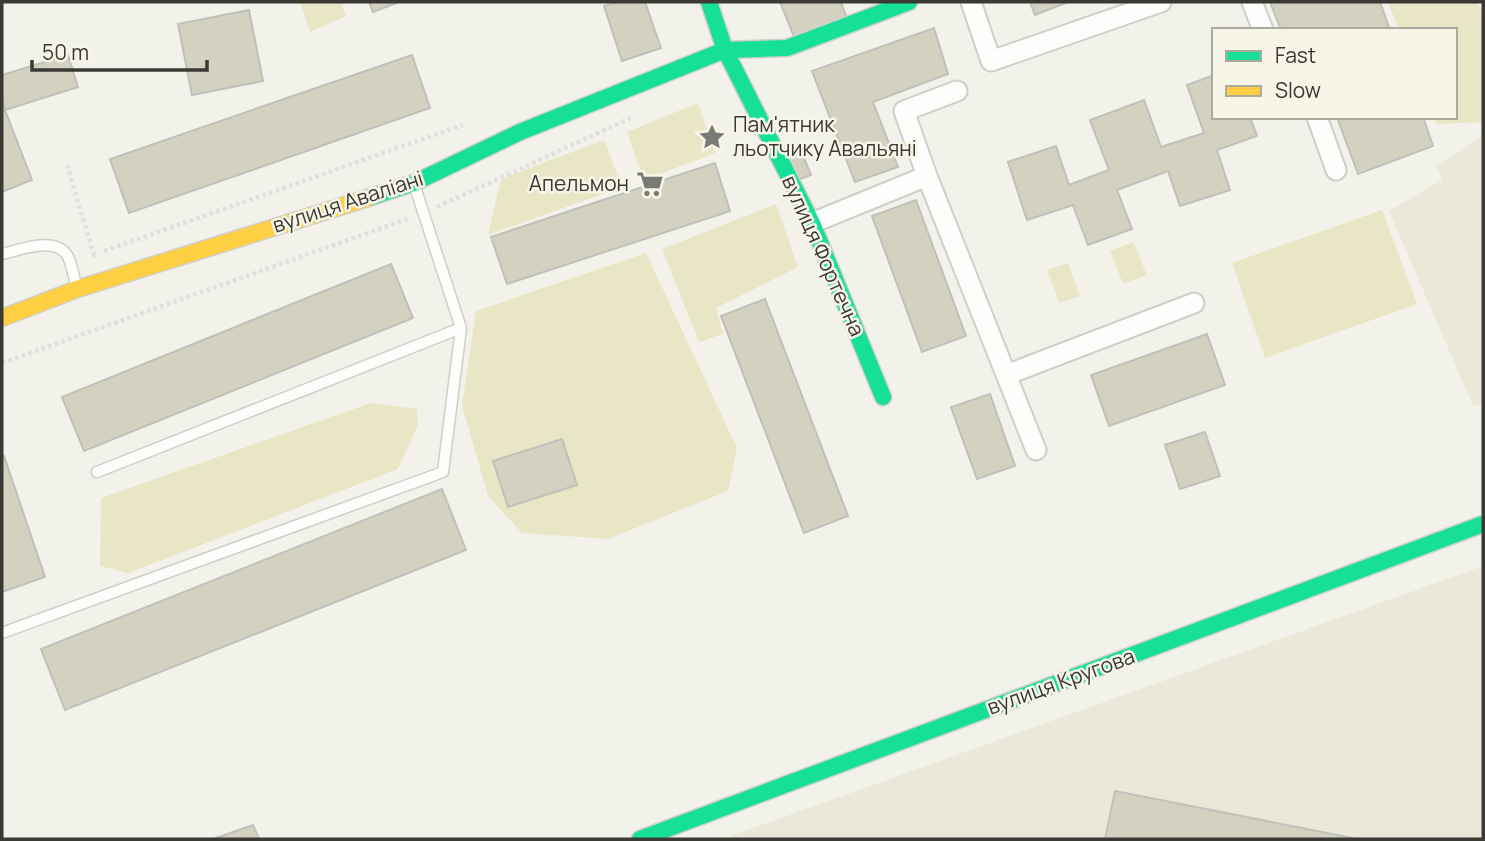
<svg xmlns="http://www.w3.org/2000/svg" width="1485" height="841" font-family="Manrope,sans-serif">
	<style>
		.built { fill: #e9e8d9 }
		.green { fill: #e9e6c5 }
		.building { fill: #d3d2c1; stroke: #c0c0ba; stroke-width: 2 }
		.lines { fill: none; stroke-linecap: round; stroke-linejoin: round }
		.lane-casing { stroke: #cfcfc9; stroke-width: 13 }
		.street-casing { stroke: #cfcfc9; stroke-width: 23 }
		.fast-casing { stroke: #cfcfc9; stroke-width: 19 }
		.slow-casing { stroke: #cfcfc9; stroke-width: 19 }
		.path { stroke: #dfdfdc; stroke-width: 4.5; stroke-dasharray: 3.5 3.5; stroke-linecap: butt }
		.lane { stroke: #fdfdfc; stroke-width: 10 }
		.street { stroke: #fdfdfc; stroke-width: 19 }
		.fast { stroke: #16e098; stroke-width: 16 }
		.slow { stroke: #ffcf43; stroke-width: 16 }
		.labels { text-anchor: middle; stroke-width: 5; stroke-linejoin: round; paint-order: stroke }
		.poi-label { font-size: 21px; fill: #3a3934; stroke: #f6f5e7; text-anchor: start }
		.street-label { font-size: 21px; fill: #3a3934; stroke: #f6f5e7 }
	</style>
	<rect width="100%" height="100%" fill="#f2f2ea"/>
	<path class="built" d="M 1483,136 L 1483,403 L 1473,406 L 1389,211 L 1442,180 L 1436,166 Z
		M 1483,566 L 1483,839 L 722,839 L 739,833 Z"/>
	<path class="green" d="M 300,2 L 341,2 L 346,16 L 310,32 Z
		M 1388,2 L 1477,2 L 1483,14 L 1483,122 L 1436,124 L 1434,117 L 1455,117 L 1455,30 L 1399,30 Z
		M 698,103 L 715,153 L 644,180 L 627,132 Z
		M 604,140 L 622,187 L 488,235 L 501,179 Z
		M 776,204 L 798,267 L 716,308 L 723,334 L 699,342 L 662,249 Z
		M 1382,210 L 1417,304 L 1265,358 L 1232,263 Z
		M 1133,242 L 1147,275 L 1123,284 L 1110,251 Z
		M 646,253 L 737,448 L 728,491 L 608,539 L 522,533 L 488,496 L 462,405 L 476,311 Z
		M 1068,263 L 1080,296 L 1059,303 L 1047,270 Z
		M 371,403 L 417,409 L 418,425 L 398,469 L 128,573 L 100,566 L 101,498 Z"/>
	<path class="building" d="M 369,2 L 399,2 L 373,12 Z
		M 618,2 L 645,2 L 661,48 L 622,61 L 604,6 Z
		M 780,2 L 841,2 L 847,19 L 795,39 Z
		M 1030,2 L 1068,2 L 1035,15 Z
		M 1270,2 L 1380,2 L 1390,30 L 1281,30 Z
		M 249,10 L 263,81 L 192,95 L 178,24 Z
		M 934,28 L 948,74 L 873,102 L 898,167 L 855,182 L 812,71 Z
		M 68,55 L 78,87 L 5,110 L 2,98 L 2,75 Z
		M 412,55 L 430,108 L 129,213 L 110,159 Z
		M 1214,75 L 1214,117 L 1250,117 L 1257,136 L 1217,150 L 1230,190 L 1180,206 L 1168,171 L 1117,190 L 1132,229 L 1088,245 L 1073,205 L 1027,220 L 1008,162 L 1056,146 L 1069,185 L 1109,170 L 1090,120 L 1144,100 L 1161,147 L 1204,133 L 1187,85 Z
		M 5,110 L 32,180 L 2,192 L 2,112 Z
		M 1337,117 L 1423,117 L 1433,146 L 1358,174 Z
		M 798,144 L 811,175 L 798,180 L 784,150 Z
		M 715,163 L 730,211 L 507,284 L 491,237 Z
		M 916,200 L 966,336 L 922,352 L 872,216 Z
		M 391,264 L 413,318 L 84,451 L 62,397 Z
		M 765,299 L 848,516 L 804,533 L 721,316 Z
		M 1207,334 L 1225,385 L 1109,426 L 1091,375 Z
		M 990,394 L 1015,466 L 977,479 L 951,407 Z
		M 1205,432 L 1220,476 L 1180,489 L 1165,445 Z
		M 562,439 L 577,485 L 508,507 L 493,461 Z
		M 2,456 L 4,456 L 45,577 L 2,592 Z
		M 442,489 L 466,550 L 65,710 L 41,649 Z
		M 1115,791 L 1357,839 L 1105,839 Z
		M 253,825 L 259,839 L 213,839 Z"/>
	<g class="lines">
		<g class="lane-casing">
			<path id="lane" d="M 2,254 C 20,250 54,236 67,255 C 72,262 74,280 77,288
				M 97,472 L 461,328
				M 2,633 L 443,472 L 461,328 L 414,184"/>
		</g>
		<g class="street-casing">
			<path id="street" d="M 971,2 L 991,61 L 1161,2
				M 1252,2 L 1263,30
				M 957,91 L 904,111 L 927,176 L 1036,450
				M 1317,117 L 1336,170
				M 812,223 L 927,176
				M 1006,375 L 1194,303"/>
		</g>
		<g class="fast-casing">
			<path id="fast" d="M 709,2 L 725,50 L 812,223 L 883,397
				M 368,198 L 414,183 L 520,132 L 725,50 L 787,48 L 909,2
				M 640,839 L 1483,524"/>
		</g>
		<g class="slow-casing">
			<path id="slow" d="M 2,318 L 77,289 L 368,198"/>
		</g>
		<path class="path" d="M 67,165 L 94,255 L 96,254
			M 437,207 L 633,117
			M 104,251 L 463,125
			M 2,363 L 410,218"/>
		<use href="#lane" class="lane"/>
		<use href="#street" class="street"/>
		<use href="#fast" class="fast"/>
		<use href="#slow" class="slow"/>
	</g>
	<defs>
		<g id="sight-bare" transform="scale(2.1)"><path d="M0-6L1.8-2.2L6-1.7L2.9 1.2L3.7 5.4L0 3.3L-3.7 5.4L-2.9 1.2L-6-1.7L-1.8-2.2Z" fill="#7a7a74" stroke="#f6f5e7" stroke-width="2.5" paint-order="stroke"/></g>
		<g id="supermarket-bare" transform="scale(2.1)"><path d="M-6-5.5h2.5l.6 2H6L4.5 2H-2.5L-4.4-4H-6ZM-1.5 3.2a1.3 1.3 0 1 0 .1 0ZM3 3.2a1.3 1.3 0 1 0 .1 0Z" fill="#7a7a74" stroke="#f6f5e7" stroke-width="2.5" paint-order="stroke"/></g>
	</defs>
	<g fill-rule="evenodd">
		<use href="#sight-bare" x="712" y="137"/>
		<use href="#supermarket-bare" x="650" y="184"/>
	</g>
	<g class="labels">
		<g class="poi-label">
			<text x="733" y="132">Пам'ятник<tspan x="733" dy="24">льотчику Авальяні</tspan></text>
			<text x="629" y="191" text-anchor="end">Апельмон</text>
		</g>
		<g class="street-label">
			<text transform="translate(348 202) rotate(-18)" y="7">вулиця Аваліані</text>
			<text transform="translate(823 256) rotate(66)" y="7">вулиця Фортечна</text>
			<text transform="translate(1061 682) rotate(-20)" y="7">вулиця Кругова</text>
		</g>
	</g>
	<rect width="1485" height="841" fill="none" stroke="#3a3934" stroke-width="7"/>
	<rect x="1212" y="28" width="245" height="91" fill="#f6f5e7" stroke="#abaa9f" stroke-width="2"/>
	<rect x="1226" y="51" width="35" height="10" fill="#16e098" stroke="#abaa9f" stroke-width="2"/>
	<text x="1275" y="63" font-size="21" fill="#3a3934">Fast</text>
	<rect x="1226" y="86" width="35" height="10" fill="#ffcf43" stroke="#abaa9f" stroke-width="2"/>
	<text x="1275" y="98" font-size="21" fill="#3a3934">Slow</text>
	<path d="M32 60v10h175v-10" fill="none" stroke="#3a3934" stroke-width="3.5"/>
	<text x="42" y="60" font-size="21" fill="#3a3934" stroke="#f6f5e7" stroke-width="5" paint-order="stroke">50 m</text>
</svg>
